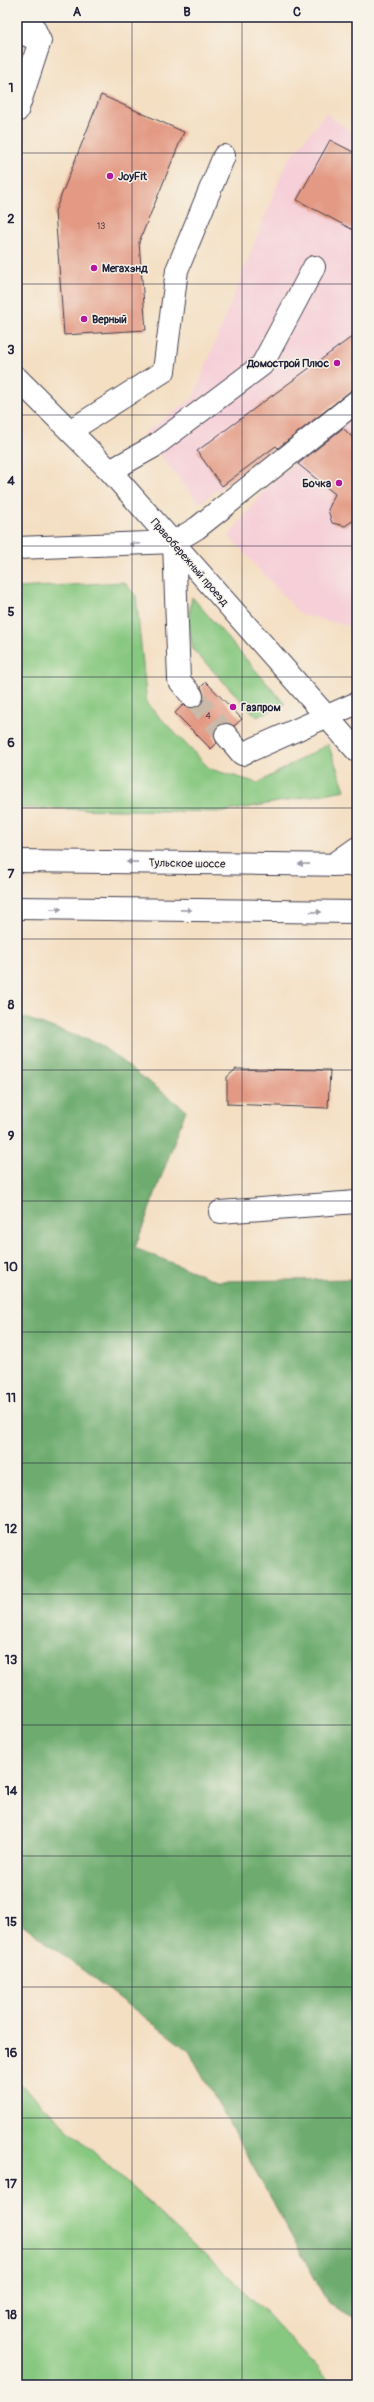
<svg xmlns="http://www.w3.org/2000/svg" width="374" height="2402" font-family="Pangolin,sans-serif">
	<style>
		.built { fill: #f6cfd8 }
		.green { fill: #87c880; stroke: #54755e }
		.forest { fill: #6dac6e; stroke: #486754 }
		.building { fill: #e39983 }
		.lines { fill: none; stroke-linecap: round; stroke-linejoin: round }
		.minor-tunnel { stroke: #cab9a8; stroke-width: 22; stroke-dasharray: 22 11; stroke-linecap: butt }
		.minor-casing { stroke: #423e4f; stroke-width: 24 }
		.major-casing { stroke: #423e4f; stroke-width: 24 }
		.minor { stroke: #fff; stroke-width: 22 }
		.major { stroke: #fff; stroke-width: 22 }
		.oneway { fill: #9c9ca7 }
		.grid { fill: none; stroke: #22223b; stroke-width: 1; stroke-opacity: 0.55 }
		.poi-dot { fill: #b5179e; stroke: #f7f3e8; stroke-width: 1.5 }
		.labels { text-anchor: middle; stroke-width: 3; stroke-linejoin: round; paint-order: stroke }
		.number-label { font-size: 9px; fill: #52404d }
		.poi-label { font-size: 11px; font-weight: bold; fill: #22223b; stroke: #f7f3e8; text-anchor: start }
		.street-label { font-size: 11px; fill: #22223b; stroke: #f7f3e8 }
		.neatline { fill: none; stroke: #22223b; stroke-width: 1.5 }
		.grid-label { font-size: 13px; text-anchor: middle; font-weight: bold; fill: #22223b }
	</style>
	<rect width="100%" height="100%" fill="#f7f3e8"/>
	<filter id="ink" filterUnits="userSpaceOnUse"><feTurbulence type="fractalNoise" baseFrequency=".025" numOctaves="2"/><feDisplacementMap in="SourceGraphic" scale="8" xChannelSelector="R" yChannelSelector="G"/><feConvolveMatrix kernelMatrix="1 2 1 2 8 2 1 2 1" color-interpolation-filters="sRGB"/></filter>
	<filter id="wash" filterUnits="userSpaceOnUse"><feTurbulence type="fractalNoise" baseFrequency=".012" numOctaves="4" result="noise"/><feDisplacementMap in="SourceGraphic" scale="16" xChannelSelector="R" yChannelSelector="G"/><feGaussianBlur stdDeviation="0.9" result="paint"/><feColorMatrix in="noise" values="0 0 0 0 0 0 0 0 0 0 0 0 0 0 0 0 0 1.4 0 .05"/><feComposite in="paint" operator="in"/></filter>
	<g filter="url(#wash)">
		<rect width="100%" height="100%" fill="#f4dfc3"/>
		<path class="built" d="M 326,113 L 357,136 L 357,386 L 199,504 L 143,434 L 193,398 L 286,163 Z
			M 357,410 L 357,628 L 300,614 L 229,536 L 265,489 Z"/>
		<path class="green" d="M 124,582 L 136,596 L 147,704 L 210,769 L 258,783 L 328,744 L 345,790 L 223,812 L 17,808 L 17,588 Z
			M 192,597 L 285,704 L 257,717 L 193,650 L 188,622 Z
			M 17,2081 L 263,2309 L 333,2385 L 17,2385 Z"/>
		<path class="forest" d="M 17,1015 L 99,1044 L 186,1110 L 135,1248 L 217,1281 L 357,1279 L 357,2319 L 329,2304 L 189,2051 L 17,1920 Z"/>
		<g id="blocks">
			<path class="building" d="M 101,95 L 184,132 L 139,242 L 146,330 L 64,335 L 55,211 Z
				M 330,140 L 357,154 L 357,232 L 297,200 Z
				M 357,333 L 357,386 L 278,448 L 276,446 L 222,486 L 197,451 Z
				M 343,428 L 357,442 L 357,518 L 345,526 L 332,523 L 328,510 L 335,494 L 298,464 Z
				M 206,682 L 242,719 L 234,726 L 224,723 L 218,726 L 214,737 L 217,743 L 211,749 L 175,713 L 183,705 L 194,708 L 200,705 L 204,694 L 201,687 Z
				M 236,1069 L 330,1070 L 328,1108 L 227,1104 L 227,1077 Z"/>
		</g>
	</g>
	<g filter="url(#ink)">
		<use href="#blocks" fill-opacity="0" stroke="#423e4f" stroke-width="1"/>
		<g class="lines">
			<path class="minor-tunnel" d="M 192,696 L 226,735"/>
			<g class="minor-casing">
				<path id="minor" d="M 29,17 L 40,41
					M 17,31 L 40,41 L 17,111
					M 17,378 L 110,471 L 357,751
					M 70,431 L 164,371 L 177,270 L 224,156
					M 110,471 L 153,447 L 262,365 L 314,267
					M 174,542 L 179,680 L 192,696
					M 17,548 L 174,542 L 197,528 L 357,401
					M 226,735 L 242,754 L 357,703
					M 333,865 L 357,848
					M 220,1212 L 357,1202"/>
			</g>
			<g class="major-casing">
				<path id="major" d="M 17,861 L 357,865
					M 17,908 L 357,912"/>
			</g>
			<use href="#minor" class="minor"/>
			<use href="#major" class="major"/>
		</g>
		<defs><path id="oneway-solid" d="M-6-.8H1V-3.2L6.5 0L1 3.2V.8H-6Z"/></defs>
		<g class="oneway">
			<use href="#oneway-solid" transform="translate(135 544) rotate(177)"/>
			<use href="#oneway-solid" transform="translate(132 862) rotate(-179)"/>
			<use href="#oneway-solid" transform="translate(304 864) rotate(-179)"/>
			<use href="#oneway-solid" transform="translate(56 909)"/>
			<use href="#oneway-solid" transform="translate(186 910) rotate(1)"/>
			<use href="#oneway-solid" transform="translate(316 912) rotate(1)"/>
		</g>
	</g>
	<path class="grid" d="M 132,17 L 132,2385M 242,17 L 242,2385M 17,153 L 357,153M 17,284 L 357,284M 17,415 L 357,415M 17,546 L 357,546M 17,677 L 357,677M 17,808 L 357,808M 17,939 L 357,939M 17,1070 L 357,1070M 17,1201 L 357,1201M 17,1332 L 357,1332M 17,1463 L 357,1463M 17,1594 L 357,1594M 17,1725 L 357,1725M 17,1856 L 357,1856M 17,1987 L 357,1987M 17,2118 L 357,2118M 17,2249 L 357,2249"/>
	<g class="poi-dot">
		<circle cx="110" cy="176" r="4"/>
		<circle cx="94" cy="268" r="4"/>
		<circle cx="84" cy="319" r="4"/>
		<circle cx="337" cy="363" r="4"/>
		<circle cx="339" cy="483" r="4"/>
		<circle cx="233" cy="707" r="4"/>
	</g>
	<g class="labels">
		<g class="number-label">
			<text x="101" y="229">13</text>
			<text x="208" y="719">4</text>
		</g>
		<g class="poi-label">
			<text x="118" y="180">JoyFit</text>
			<text x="102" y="272">Мегахэнд</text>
			<text x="92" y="323">Верный</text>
			<text x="329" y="367" text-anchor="end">Домострой Плюс</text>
			<text x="331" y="487" text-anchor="end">Бочка</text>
			<text x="241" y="711">Газпром</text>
		</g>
		<g class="street-label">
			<text transform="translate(190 562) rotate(49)" y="4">Правобережный проезд</text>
			<text transform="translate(187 863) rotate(1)" y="4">Тульское шоссе</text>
		</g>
	</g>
	<rect width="374" height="2402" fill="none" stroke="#f7f3e8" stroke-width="44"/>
	<rect x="22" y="22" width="330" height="2358" class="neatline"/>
	<g class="grid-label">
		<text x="77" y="16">A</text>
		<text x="187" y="16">B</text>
		<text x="297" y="16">C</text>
		<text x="11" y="92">1</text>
		<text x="11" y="223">2</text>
		<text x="11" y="354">3</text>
		<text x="11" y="485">4</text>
		<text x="11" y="616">5</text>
		<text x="11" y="747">6</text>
		<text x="11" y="878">7</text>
		<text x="11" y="1009">8</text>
		<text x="11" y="1140">9</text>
		<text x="11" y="1271">10</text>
		<text x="11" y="1402">11</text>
		<text x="11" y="1533">12</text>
		<text x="11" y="1664">13</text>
		<text x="11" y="1795">14</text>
		<text x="11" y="1926">15</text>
		<text x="11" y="2057">16</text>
		<text x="11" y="2188">17</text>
		<text x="11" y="2319">18</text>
	</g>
</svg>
